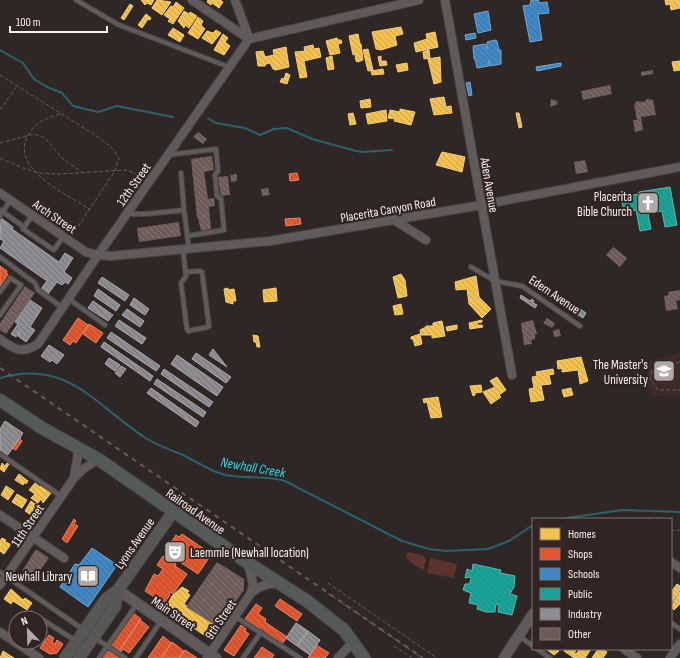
<svg xmlns="http://www.w3.org/2000/svg" width="680" height="658" font-family="'Sofia Sans Condensed',sans-serif">
	<style>
		.built { fill: #3e2b29 }
		.forest { fill: url(#forest-crowns) }
		.pitch { fill: #5e322d }
		.homes { fill: url(#homes-back-hatch); stroke: #f4ce7e }
		.shops { fill: url(#shops-back-hatch); stroke: #ea8467 }
		.schools { fill: url(#schools-back-hatch); stroke: #76a7d1 }
		.public { fill: url(#public-back-hatch); stroke: #5abab2 }
		.industry { fill: url(#industry-back-hatch); stroke: #adaaad }
		.lines { fill: none; stroke-linecap: round; stroke-linejoin: round }
		.stream { stroke: #2c6268; stroke-width: 2 }
		.building { fill: url(#building-back-hatch) }
		.service-casing { stroke: #4b4544; stroke-width: 6 }
		.minor-casing { stroke: #4b4544; stroke-width: 10 }
		.tertiary-casing { stroke: #4b4544; stroke-width: 12 }
		.secondary-casing { stroke: #4b4544; stroke-width: 13 }
		.primary-casing { stroke: #4b4544; stroke-width: 14 }
		.path { stroke: #645f5e; stroke-width: 1; stroke-dasharray: 4 2; stroke-linecap: butt }
		.service { stroke: #605b5a; stroke-width: 4 }
		.minor { stroke: #605b5a; stroke-width: 8 }
		.tertiary { stroke: #605b5a; stroke-width: 10 }
		.secondary { stroke: #575756; stroke-width: 11 }
		.primary { stroke: #54595a; stroke-width: 12 }
		.rail { stroke: #625d5c; stroke-width: 2; stroke-dasharray: 5 5; stroke-linecap: butt }
		.labels { text-anchor: middle; stroke-width: 4; stroke-linejoin: round; paint-order: stroke }
		.street-label { font-size: 13px; fill: #f7eeed; stroke: #312422 }
		.poi-label { font-size: 13px; fill: #f7eeed; stroke: #312422; text-anchor: end }
		.water-label { font-size: 14px; font-style: italic; fill: #28dcea; stroke: #312422 }
	</style>
	<defs>
		<pattern id="forest-crowns" width="20" height="18" patternUnits="userSpaceOnUse"><rect width="20" height="18" fill="#5e322d"/><path d="M2 6a3 3 0 1 1 6 0M12 15a3 3 0 1 1 6 0" fill="none" stroke="#76504c"/></pattern>
		<pattern id="homes-back-hatch" width="6" height="6" patternUnits="userSpaceOnUse"><rect width="6" height="6" fill="#f2c14e"/><path d="M-1 5l2 2M0 0l6 6M5-1l2 2" fill="none" stroke="#c8a24c"/></pattern>
		<pattern id="shops-back-hatch" width="6" height="6" patternUnits="userSpaceOnUse"><rect width="6" height="6" fill="#e4572e"/><path d="M-1 5l2 2M0 0l6 6M5-1l2 2" fill="none" stroke="#ae5137"/></pattern>
		<pattern id="schools-back-hatch" width="6" height="6" patternUnits="userSpaceOnUse"><rect width="6" height="6" fill="#3f88c5"/><path d="M-1 5l2 2M0 0l6 6M5-1l2 2" fill="none" stroke="#437199"/></pattern>
		<pattern id="public-back-hatch" width="6" height="6" patternUnits="userSpaceOnUse"><rect width="6" height="6" fill="#17a398"/><path d="M-1 5l2 2M0 0l6 6M5-1l2 2" fill="none" stroke="#268780"/></pattern>
		<pattern id="industry-back-hatch" width="6" height="6" patternUnits="userSpaceOnUse"><rect width="6" height="6" fill="#8d8d92"/><path d="M-1 5l2 2M0 0l6 6M5-1l2 2" fill="none" stroke="#767478"/></pattern>
		<pattern id="building-back-hatch" width="6" height="6" patternUnits="userSpaceOnUse"><rect width="6" height="6" fill="#6d5b59"/><path d="M-1 5l2 2M0 0l6 6M5-1l2 2" fill="none" stroke="#837371"/></pattern>
	</defs>
	<rect width="100%" height="100%" fill="#2e2726"/>
	<path class="built" d="M 680,353 L 680,395 L 654,397 L 645,380 L 650,361 Z"/>
	<path class="forest" d="M 408,552 L 424,556 L 426,560 L 423,571 C 419,566 408,563 406,556 Z"/>
	<path class="pitch" d="M 430,558 L 457,564 L 454,578 L 427,573 Z"/>
	<path class="homes" d="M 141,0 L 154,0 L 151,5 L 147,3 L 145,5 Z
		M 157,0 L 171,2 L 162,15 L 152,8 Z
		M 208,0 L 220,0 L 223,2 L 219,8 L 212,3 L 211,5 L 207,2 Z
		M 665,0 L 680,0 L 680,8 L 671,10 L 670,4 L 666,5 Z
		M 176,2 L 184,8 L 173,24 L 168,21 L 170,19 L 164,15 L 171,6 L 173,7 Z
		M 130,4 L 133,6 L 124,20 L 121,18 Z
		M 184,11 L 189,14 L 190,12 L 197,16 L 189,28 L 185,25 L 184,28 L 178,21 Z
		M 146,14 L 151,18 L 150,20 L 148,19 L 142,28 L 138,25 Z
		M 198,17 L 203,21 L 201,25 L 205,29 L 198,39 L 188,33 Z
		M 401,27 L 403,34 L 395,36 L 397,45 L 381,50 L 376,49 L 372,32 Z
		M 173,28 L 184,35 L 180,42 L 168,35 Z
		M 216,30 L 221,33 L 212,44 L 202,38 L 207,31 L 213,33 Z
		M 435,32 L 438,47 L 416,52 L 414,43 L 427,39 L 426,34 Z
		M 223,34 L 228,38 L 225,42 L 230,46 L 224,55 L 214,50 Z
		M 358,34 L 360,44 L 361,44 L 363,60 L 358,62 L 356,61 L 355,54 L 353,55 L 349,36 Z
		M 337,38 L 338,40 L 341,40 L 342,43 L 338,44 L 340,53 L 330,55 L 326,41 Z
		M 313,45 L 314,49 L 319,48 L 321,57 L 304,61 L 307,77 L 300,78 L 295,52 L 305,51 L 304,47 Z
		M 286,47 L 289,67 L 276,70 L 273,69 L 270,63 L 266,64 L 265,66 L 258,66 L 256,52 L 263,51 L 265,57 L 274,55 L 273,50 Z
		M 368,49 L 373,70 L 368,71 L 363,50 Z
		M 429,50 L 430,58 L 424,59 L 423,52 Z
		M 332,56 L 334,69 L 328,70 L 326,58 Z
		M 381,56 L 381,61 L 386,61 L 387,65 L 380,66 L 378,57 Z
		M 440,57 L 441,82 L 434,84 L 428,59 Z
		M 680,61 L 680,70 L 674,71 L 672,62 Z
		M 407,63 L 408,70 L 398,72 L 396,65 Z
		M 383,69 L 384,74 L 372,75 L 371,71 Z
		M 286,73 L 290,75 L 287,84 L 280,82 L 282,78 L 284,79 Z
		M 444,97 L 446,107 L 451,106 L 452,113 L 434,115 L 430,99 Z
		M 370,99 L 371,107 L 361,108 L 360,101 Z
		M 400,109 L 415,112 L 411,125 L 394,121 L 395,119 L 388,118 L 390,110 L 400,112 Z
		M 386,110 L 387,121 L 368,124 L 366,114 Z
		M 353,113 L 356,124 L 350,125 L 348,114 Z
		M 516,113 L 519,113 L 522,127 L 519,128 Z
		M 442,152 L 465,157 L 462,172 L 436,165 Z
		M 401,274 L 405,280 L 407,296 L 398,298 L 393,277 Z
		M 476,276 L 479,297 L 491,309 L 482,318 L 469,304 L 467,289 L 456,290 L 455,282 Z
		M 228,288 L 228,290 L 234,289 L 236,301 L 233,301 L 233,304 L 226,302 L 224,289 Z
		M 276,288 L 277,301 L 264,302 L 263,290 Z
		M 401,304 L 403,314 L 395,315 L 393,306 Z
		M 482,320 L 482,322 L 477,323 L 477,325 L 482,325 L 483,327 L 470,329 L 469,323 Z
		M 442,321 L 445,336 L 432,338 L 432,335 L 421,335 L 420,330 L 426,327 L 426,326 L 433,326 L 433,323 Z
		M 457,325 L 457,329 L 447,331 L 446,327 Z
		M 420,334 L 422,344 L 415,346 L 413,339 L 411,339 L 411,337 Z
		M 253,335 L 258,336 L 260,347 L 257,347 L 256,342 L 254,342 Z
		M 581,357 L 588,381 L 580,384 L 578,370 L 562,372 L 562,368 L 558,369 L 557,361 Z
		M 553,369 L 554,374 L 549,375 L 551,384 L 541,385 L 544,400 L 531,402 L 529,389 L 534,388 L 532,377 L 537,376 L 536,372 Z
		M 497,377 L 506,390 L 499,395 L 501,397 L 491,404 L 483,392 L 495,387 L 490,381 Z
		M 481,385 L 482,392 L 475,393 L 475,395 L 473,396 L 470,386 Z
		M 571,388 L 573,395 L 564,397 L 562,390 Z
		M 438,397 L 442,417 L 431,418 L 427,402 L 424,403 L 423,399 Z
		M 2,463 L 5,466 L 7,463 L 9,464 L 4,472 L 0,469 Z
		M 19,474 L 28,481 L 26,484 L 25,482 L 23,485 L 15,480 Z
		M 35,483 L 39,486 L 39,488 L 40,486 L 51,493 L 43,503 L 41,499 L 38,503 L 31,498 L 35,494 L 29,490 Z
		M 6,486 L 14,491 L 8,500 L 1,495 Z
		M 17,494 L 27,500 L 22,508 L 12,502 Z
		M 31,501 L 35,504 L 37,503 L 39,506 L 34,511 L 37,513 L 34,517 L 25,511 Z
		M 2,538 L 6,540 L 5,542 L 11,544 L 4,554 L 0,551 L 0,541 Z
		M 677,584 L 680,586 L 680,590 L 671,604 L 671,592 Z
		M 182,587 L 189,591 L 187,593 L 190,595 L 184,604 L 218,626 L 208,638 L 174,614 L 173,616 L 164,611 L 172,596 Z
		M 11,589 L 23,600 L 25,598 L 32,603 L 27,610 L 13,601 L 11,604 L 4,599 Z
		M 680,592 L 680,604 L 674,610 L 671,607 L 672,605 Z
		M 546,649 L 556,649 L 559,651 L 554,655 Z
		M 566,649 L 577,649 L 574,653 L 576,654 L 580,649 L 591,649 L 585,658 L 574,658 L 564,651 Z
		M 598,649 L 602,649 L 607,652 L 603,658 L 592,658 Z
		M 3,651 L 14,658 L 0,658 Z"/>
	<path class="shops" d="M 297,173 L 299,180 L 290,181 L 289,174 Z
		M 300,218 L 301,224 L 286,226 L 285,219 Z
		M 0,266 L 7,271 L 6,273 L 8,274 L 0,286 Z
		M 78,318 L 88,325 L 76,343 L 73,341 L 70,345 L 63,340 Z
		M 89,324 L 103,333 L 96,343 L 83,334 Z
		M 21,435 L 20,439 L 22,441 L 16,450 L 12,448 Z
		M 74,519 L 76,521 L 74,524 L 78,526 L 67,543 L 62,539 Z
		M 182,534 L 210,553 L 211,555 L 198,574 L 165,552 L 176,535 L 179,537 Z
		M 163,556 L 176,564 L 175,566 L 187,574 L 173,594 L 170,592 L 169,594 L 170,595 L 162,606 L 154,600 L 156,598 L 145,591 L 154,574 L 158,576 L 163,569 L 157,565 Z
		M 280,599 L 302,614 L 297,621 L 275,606 Z
		M 256,604 L 262,608 L 258,614 L 266,619 L 265,622 L 287,637 L 282,644 L 245,619 Z
		M 133,613 L 141,619 L 119,651 L 111,645 Z
		M 140,620 L 149,627 L 129,653 L 123,649 L 121,652 L 119,651 Z
		M 241,625 L 246,629 L 245,631 L 249,634 L 234,656 L 224,650 Z
		M 49,635 L 54,638 L 52,642 L 55,644 L 57,640 L 63,644 L 57,653 L 50,654 L 40,648 Z
		M 163,636 L 171,643 L 161,658 L 148,658 Z
		M 172,642 L 184,651 L 179,658 L 162,658 Z
		M 316,645 L 329,653 L 325,658 L 308,658 Z
		M 262,647 L 274,655 L 272,658 L 254,658 Z
		M 108,650 L 120,658 L 102,658 Z
		M 185,650 L 197,658 L 179,658 Z"/>
	<path class="schools" d="M 531,0 L 538,0 L 540,3 L 547,2 L 549,13 L 538,14 L 542,40 L 530,42 L 523,6 L 530,5 Z
		M 488,11 L 491,30 L 478,33 L 474,14 Z
		M 475,33 L 476,38 L 466,40 L 465,35 Z
		M 495,40 L 497,41 L 499,50 L 501,50 L 501,64 L 490,66 L 489,60 L 489,66 L 477,68 L 475,59 L 474,59 L 473,46 L 485,44 L 487,49 L 487,42 Z
		M 561,63 L 561,66 L 537,71 L 536,67 Z
		M 470,82 L 472,95 L 469,96 L 466,83 Z
		M 92,548 L 117,565 L 88,607 L 60,587 L 75,564 L 79,565 Z"/>
	<path class="public" d="M 670,187 L 677,225 L 665,227 L 662,211 L 648,214 L 651,229 L 640,231 L 636,210 L 624,212 L 621,197 L 639,194 L 639,192 Z
		M 473,564 L 501,570 L 500,573 L 515,576 L 514,587 L 510,594 L 517,596 L 512,615 L 498,612 L 499,605 L 496,604 L 495,612 L 486,612 L 477,609 L 478,605 L 469,603 L 471,593 L 463,590 L 465,584 L 469,584 L 471,579 L 470,577 L 465,578 L 467,569 L 472,571 Z"/>
	<path class="industry" d="M 1,218 L 13,227 L 12,229 L 59,262 L 65,253 L 73,258 L 64,272 L 72,278 L 68,284 L 65,282 L 62,285 L 57,282 L 48,294 L 41,289 L 47,281 L 0,248 L 4,241 L 0,239 Z
		M 102,277 L 129,295 L 125,301 L 98,283 Z
		M 98,289 L 120,305 L 116,311 L 94,296 Z
		M 521,295 L 530,301 L 532,299 L 534,301 L 533,303 L 537,305 L 535,308 L 520,298 Z
		M 134,298 L 149,309 L 145,315 L 130,305 Z
		M 30,300 L 42,308 L 30,327 L 35,330 L 26,342 L 18,336 L 20,331 L 16,337 L 11,334 L 18,324 L 15,322 Z
		M 93,301 L 113,315 L 108,321 L 88,308 Z
		M 573,304 L 586,313 L 583,318 L 570,310 Z
		M 127,309 L 144,321 L 140,327 L 122,315 Z
		M 119,320 L 146,338 L 142,344 L 115,326 Z
		M 111,332 L 160,366 L 156,371 L 107,338 Z
		M 104,342 L 153,376 L 150,381 L 101,347 Z
		M 49,345 L 64,355 L 57,364 L 52,360 L 50,362 L 41,356 Z
		M 213,349 L 227,367 L 209,355 Z
		M 196,353 L 231,377 L 226,383 L 192,359 Z
		M 177,355 L 223,387 L 217,396 L 171,364 Z
		M 109,358 L 120,365 L 115,371 L 105,364 Z
		M 121,366 L 126,369 L 120,377 L 115,373 Z
		M 164,369 L 213,402 L 209,407 L 161,374 Z
		M 157,379 L 206,412 L 203,417 L 154,384 Z
		M 151,388 L 199,422 L 196,427 L 147,393 Z
		M 5,421 L 23,433 L 7,456 L 0,451 L 0,429 Z
		M 296,623 L 308,631 L 297,646 L 286,638 Z
		M 308,631 L 320,640 L 310,655 L 297,646 Z"/>
	<g class="lines">
		<path class="stream" d="M 0,50 L 23,63 L 34,79 L 47,87 L 62,93 L 73,106 L 98,112 L 117,106 L 173,117
			M 208,118 L 216,123 L 245,128 L 260,135 L 274,129 L 287,128 L 312,139 L 356,151 L 363,152 L 392,150
			M 0,378 C 68,358 97,407 147,439 C 159,446 171,450 183,455 C 194,461 205,467 216,472 C 238,481 263,474 285,481 L 402,541 L 429,549 L 446,551 L 488,549 L 509,541 L 533,525
			M 560,519 L 622,510 L 680,512"/>
	</g>
	<path class="building" d="M 653,70 L 653,74 L 641,76 L 641,72 Z
		M 610,85 L 612,94 L 583,100 L 581,91 Z
		M 551,99 L 557,101 L 558,104 L 550,107 Z
		M 647,99 L 653,100 L 656,115 L 641,117 L 643,130 L 635,132 L 633,120 L 637,120 L 634,104 L 637,101 L 644,102 Z
		M 198,132 L 207,139 L 203,144 L 193,137 Z
		M 212,156 L 214,170 L 204,172 L 208,199 L 214,198 L 215,206 L 209,207 L 211,229 L 201,231 L 198,218 L 197,218 L 191,159 Z
		M 585,160 L 588,172 L 576,174 L 574,162 Z
		M 237,174 L 237,181 L 231,182 L 230,175 Z
		M 228,176 L 230,195 L 221,196 L 218,177 Z
		M 268,188 L 270,195 L 262,196 L 261,189 Z
		M 179,222 L 181,236 L 139,242 L 137,228 Z
		M 613,247 L 627,258 L 620,267 L 606,255 Z
		M 25,286 L 35,293 L 6,334 L 0,330 L 0,323 Z
		M 680,290 L 680,300 L 676,301 L 678,309 L 666,311 L 664,296 L 669,295 L 668,292 Z
		M 547,318 L 555,323 L 552,328 L 543,323 Z
		M 533,320 L 537,334 L 535,335 L 535,339 L 531,340 L 532,344 L 524,345 L 521,323 Z
		M 559,329 L 561,336 L 554,337 L 553,331 Z
		M 36,549 L 49,558 L 34,579 L 29,576 L 27,578 L 23,575 L 24,572 L 22,571 Z
		M 217,562 L 244,579 L 244,590 L 218,627 L 186,607 Z"/>
	<g class="lines">
		<g class="service-casing">
			<path id="service" d="M 76,0 L 119,25 L 229,67
				M 168,155 L 216,149 L 218,171 L 215,175 L 217,196 L 221,199 L 224,230 L 187,236
				M 0,210 L 3,212 L 10,200
				M 184,210 L 189,249
				M 127,214 L 146,214 L 184,210 L 181,173
				M 0,216 L 3,212 L 24,227
				M 32,216 L 23,229 L 54,250 L 63,237
				M 183,250 L 186,276 L 181,283 L 187,329 L 188,331 L 208,327 L 209,326 L 202,272 L 200,271 L 186,272
				M 0,257 L 35,283 L 38,290 L 63,308
				M 471,267 L 495,281 L 522,286 L 580,326
				M 0,292 L 10,278 L 21,285 L 0,315
				M 69,299 L 105,325
				M 0,454 L 61,496
				M 0,572 L 84,630
				M 236,617 L 300,658
				M 40,618 L 76,641
				M 671,623 L 680,629
				M 519,636 L 533,646
				M 95,638 L 125,658
				M 537,649 L 550,658
				M 99,658 L 137,604
				M 136,658 L 161,621
				M 243,658 L 261,632"/>
		</g>
		<g class="minor-casing">
			<path id="minor" d="M 192,0 L 249,39
				M 235,0 L 249,38
				M 445,0 L 512,375
				M 249,39 L 419,0
				M 0,193 L 86,252 L 98,255 L 111,256 L 270,241 L 481,205 L 680,167
				M 394,220 L 426,240
				M 0,339 C 15,350 22,354 38,344 L 98,255 L 249,39
				M 74,478 L 79,448
				M 0,515 L 64,558
				M 671,562 L 680,568
				M 248,563 L 253,584 L 251,593
				M 0,585 L 74,478 L 82,470 L 98,459
				M 0,632 L 39,658
				M 624,649 L 637,658
				M 207,658 L 251,593 C 260,585 268,584 278,583
				M 338,658 L 353,642
				M 670,658 L 680,644"/>
		</g>
		<g class="tertiary-casing">
			<path id="tertiary" d="M 118,590 L 216,658
				M 504,658 L 533,614"/>
		</g>
		<g class="secondary-casing">
			<path id="secondary" d="M 65,658 L 106,599 L 118,590 L 173,512
				M 79,658 L 115,607 L 118,590"/>
		</g>
		<g class="primary-casing">
			<path id="primary" d="M 0,400 L 42,428 L 98,459 L 248,563 L 307,601 L 344,630 L 364,658"/>
		</g>
		<path class="path" d="M 0,75 L 98,137 L 111,147 L 119,158 L 115,171 L 73,234
			M 0,110 L 17,86
			M 60,114 C 46,118 36,122 28,135 C 9,169 67,194 89,209
			M 0,143 L 34,134 L 45,138 L 63,159 L 83,173
			M 0,158 L 23,168 L 40,173 L 59,174 L 126,170 L 144,177
			M 680,362 L 656,368 L 652,370 L 650,379 L 658,390 L 680,390
			M 671,531 L 680,530
			M 328,583 L 437,658
			M 323,590 L 422,658
			M 394,646 L 412,658"/>
		<use href="#service" class="service"/>
		<use href="#minor" class="minor"/>
		<use href="#tertiary" class="tertiary"/>
		<use href="#secondary" class="secondary"/>
		<use href="#primary" class="primary"/>
		<path class="rail" d="M 0,368 L 423,658"/>
	</g>
	<defs>
		<g id="church-square" transform="scale(1.15)"><rect x="-9" y="-9" width="18" height="18" rx="4" fill="#b1a8a7" stroke="#312422"/><path d="M-1.2-6h2.4v3.5h3.3v2.4h-3.3V6h-2.4V-.1h-3.3v-2.4h3.3Z" fill="#fff"/></g>
		<g id="university-square" transform="scale(1.15)"><rect x="-9" y="-9" width="18" height="18" rx="4" fill="#b1a8a7" stroke="#312422"/><path d="M0-5L7-2L0 1L-7-2ZM-4 1L0 2.5L4 1V4Q0 6-4 4Z" fill="#fff"/></g>
		<g id="theatre-square" transform="scale(1.15)"><rect x="-9" y="-9" width="18" height="18" rx="4" fill="#b1a8a7" stroke="#312422"/><path d="M-5-5.5Q0-4 5-5.5V0Q5 5 0 6Q-5 5-5 0ZM-3.3-2.5H-1v1.5H-3.3ZM1-2.5H3.3v1.5H1ZM-2.8 1Q0 5.5 2.8 1Z" fill="#fff"/></g>
		<g id="library-square" transform="scale(1.15)"><rect x="-9" y="-9" width="18" height="18" rx="4" fill="#b1a8a7" stroke="#312422"/><path d="M-6-4Q-3-5.5-.7-3.5V5Q-3 3-6 4ZM6-4Q3-5.5 .7-3.5V5Q3 3 6 4Z" fill="#fff"/></g>
	</defs>
	<g fill-rule="evenodd">
		<use href="#church-square" x="648" y="203"/>
		<use href="#university-square" x="664" y="371"/>
		<use href="#theatre-square" x="175" y="552"/>
		<use href="#library-square" x="88" y="576"/>
	</g>
	<g class="labels">
		<g class="street-label">
			<text transform="translate(133 184) rotate(-55)" y="5">12th Street</text>
			<text transform="translate(490 185) rotate(80)" y="5">Aden Avenue</text>
			<text transform="translate(388 209) rotate(-10)" y="5">Placerita Canyon Road</text>
			<text transform="translate(55 216) rotate(34)" y="5">Arch Street</text>
			<text transform="translate(555 294) rotate(34)" y="5">Edem Avenue</text>
			<text transform="translate(196 511) rotate(35)" y="5">Railroad Avenue</text>
			<text transform="translate(27 525) rotate(-56)" y="5">11th Street</text>
			<text transform="translate(134 543) rotate(-55)" y="5">Lyons Avenue</text>
			<text transform="translate(174 613) rotate(34)" y="5">Main Street</text>
			<text transform="translate(220 619) rotate(-56)" y="5">9th Street</text>
		</g>
		<g class="poi-label">
			<text x="632" y="201">Placerita<tspan x="632" dy="15">Bible Church</tspan></text>
			<text x="648" y="369">The Master's<tspan x="648" dy="15">University</tspan></text>
			<text x="190" y="557" text-anchor="start">Laemmle (Newhall location)</text>
			<text x="72" y="581">Newhall Library</text>
		</g>
		<g class="water-label">
			<text transform="translate(253 467) rotate(10)" y="5">Newhall Creek</text>
		</g>
	</g>
	<rect x="532" y="518" width="140" height="132" fill="#312422" stroke="#807573"/>
	<rect x="540" y="528" width="20" height="12" fill="#f2c14e" stroke="#807573"/>
	<text x="568" y="538" font-size="12" fill="#f7eeed">Homes</text>
	<rect x="540" y="548" width="20" height="12" fill="#e4572e" stroke="#807573"/>
	<text x="568" y="558" font-size="12" fill="#f7eeed">Shops</text>
	<rect x="540" y="568" width="20" height="12" fill="#3f88c5" stroke="#807573"/>
	<text x="568" y="578" font-size="12" fill="#f7eeed">Schools</text>
	<rect x="540" y="588" width="20" height="12" fill="#17a398" stroke="#807573"/>
	<text x="568" y="598" font-size="12" fill="#f7eeed">Public</text>
	<rect x="540" y="608" width="20" height="12" fill="#8d8d92" stroke="#807573"/>
	<text x="568" y="618" font-size="12" fill="#f7eeed">Industry</text>
	<rect x="540" y="628" width="20" height="12" fill="#6d5b59" stroke="#807573"/>
	<text x="568" y="638" font-size="12" fill="#f7eeed">Other</text>
	<g transform="translate(28 630) rotate(337)"><circle r="19" fill="#312422" stroke="#807573"/>
	<path d="M0-3L7 15L0 10L-7 15Z" fill="#b1a8a7"/>
	<text y="-6" font-size="11" font-weight="bold" text-anchor="middle" fill="#f7eeed">N</text>
	</g>
	<path d="M10 26v6h97v-6" fill="none" stroke="#f7eeed" stroke-width="2"/>
	<text x="16" y="26" font-size="12" fill="#f7eeed" stroke="#312422" stroke-width="3" paint-order="stroke">100 m</text>
</svg>
